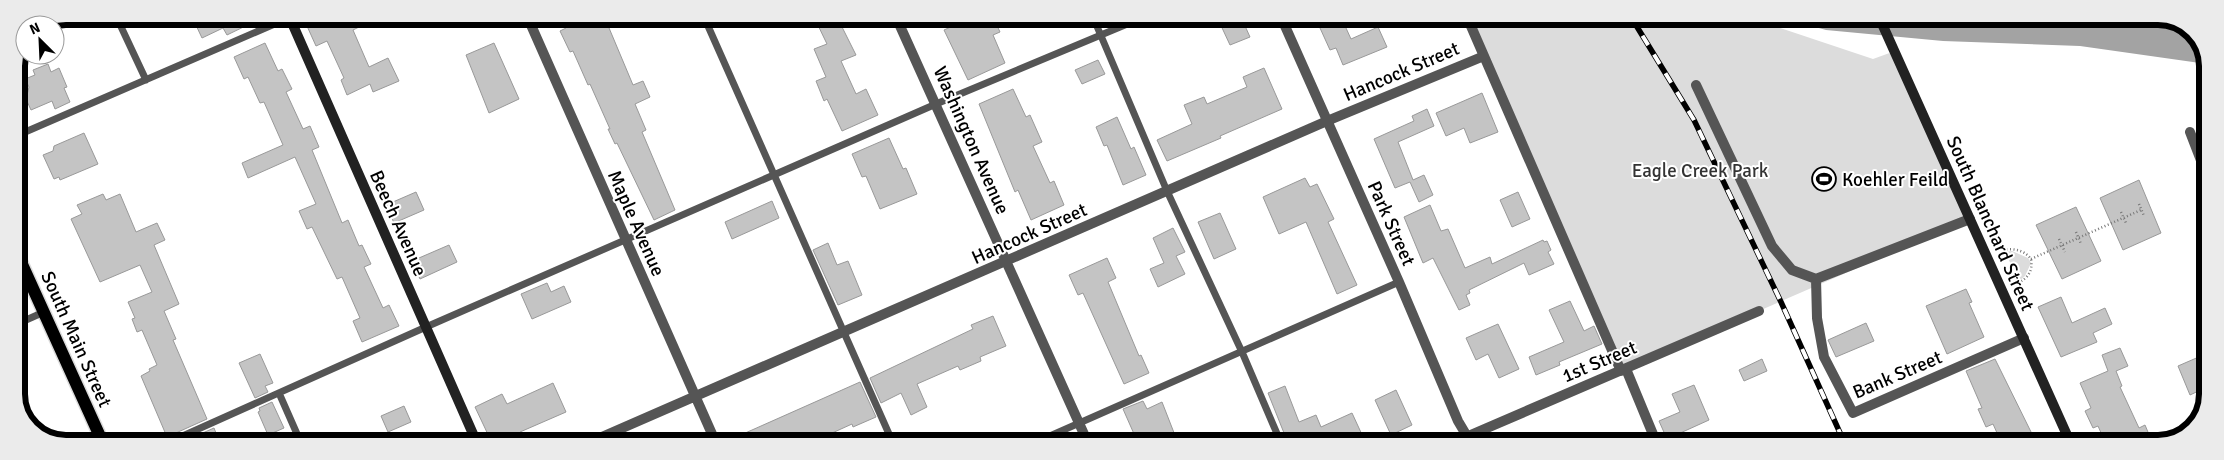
<svg xmlns="http://www.w3.org/2000/svg" width="2224" height="460" font-family="Signika,sans-serif">
	<style>
		.green { fill: #dcdcdc }
		.water { fill: #a3a3a3 }
		.building { fill: #c4c4c4; stroke: #999 }
		.lines { fill: none; stroke-linecap: round; stroke-linejoin: round }
		.primary-casing { stroke: #dbdbdb; stroke-width: 15 }
		.path { stroke: #777; stroke-width: 2.5; stroke-dasharray: 1 2.5; stroke-linecap: butt }
		.lane { stroke: #555; stroke-width: 7 }
		.street { stroke: #555; stroke-width: 10 }
		.secondary { stroke: #222; stroke-width: 10 }
		.primary { stroke: #000; stroke-width: 12 }
		.rail-casing { stroke: #000; stroke-width: 5.5 }
		.rail { stroke: #fff; stroke-width: 4; stroke-dasharray: 11; stroke-linecap: butt }
		.labels { text-anchor: middle; stroke-width: 4; stroke-linejoin: round; paint-order: stroke }
		.street-label { font-size: 19px; fill: #000; stroke: #fff }
		.park-label { font-size: 19px; fill: #333; stroke: #fff }
		.poi-label { font-size: 19px; fill: #000; stroke: #fff; text-anchor: start }
		.rim { fill: none; stroke: #000; stroke-width: 6 }
	</style>
	<rect width="100%" height="100%" fill="#fff"/>
	<path class="green" d="M 1466,17 L 1747,17 L 1873,59 L 1895,51 L 1970,219 L 1621,371 Z
		M 2012,251 L 2028,258 L 2031,263 L 2025,276 L 2019,281 L 2005,252 Z"/>
	<path class="water" d="M 1780,17 L 2167,17 L 2193,31 L 2207,60 L 2207,64 L 2080,46 L 1943,41 L 1826,30 Z"/>
	<path class="building" d="M 204,16 L 266,16 L 227,35 L 223,28 L 202,38 L 194,21 Z
		M 328,16 L 359,16 L 363,25 L 353,30 L 369,67 L 388,58 L 399,81 L 373,92 L 370,84 L 347,95 L 341,80 L 344,78 L 327,41 L 316,46 L 307,26 Z
		M 561,16 L 604,16 L 633,85 L 643,81 L 650,97 L 635,104 L 646,130 L 642,132 L 675,210 L 654,220 L 617,143 L 615,144 L 608,129 L 610,129 L 590,84 L 588,85 L 573,51 L 570,52 L 560,31 L 566,28 Z
		M 814,17 L 837,17 L 856,55 L 841,61 L 856,94 L 866,89 L 878,115 L 842,131 L 827,99 L 824,101 L 816,81 L 826,77 L 814,49 L 827,44 Z
		M 972,17 L 993,17 L 1000,32 L 993,35 L 1005,63 L 968,80 L 944,30 Z
		M 1217,17 L 1241,17 L 1250,37 L 1230,45 Z
		M 1315,17 L 1341,17 L 1351,39 L 1378,27 L 1387,47 L 1343,65 L 1336,48 L 1330,50 Z
		M 265,43 L 278,71 L 282,69 L 292,89 L 286,92 L 303,129 L 310,126 L 319,147 L 312,150 L 342,223 L 348,220 L 359,246 L 362,245 L 371,264 L 364,267 L 383,308 L 389,305 L 399,326 L 362,342 L 353,321 L 360,318 L 342,277 L 337,279 L 312,227 L 307,229 L 299,211 L 316,204 L 295,157 L 248,178 L 242,163 L 283,145 L 264,102 L 260,103 L 248,77 L 244,79 L 234,57 Z
		M 494,43 L 519,99 L 489,113 L 466,55 Z
		M 1098,60 L 1105,74 L 1082,84 L 1075,70 Z
		M 48,64 L 51,72 L 59,68 L 67,87 L 64,88 L 70,102 L 55,109 L 52,101 L 31,110 L 26,99 L 29,87 L 25,79 L 35,75 L 33,70 Z
		M 1264,68 L 1282,109 L 1220,136 L 1221,138 L 1167,161 L 1157,140 L 1192,124 L 1184,105 L 1204,97 L 1207,104 L 1247,87 L 1243,77 Z
		M 1013,89 L 1026,117 L 1030,115 L 1042,142 L 1033,146 L 1050,183 L 1054,181 L 1064,205 L 1031,220 L 1018,190 L 1015,192 L 979,104 Z
		M 1482,93 L 1498,132 L 1470,143 L 1464,128 L 1446,136 L 1436,113 Z
		M 1427,109 L 1434,126 L 1398,142 L 1413,180 L 1424,175 L 1433,195 L 1419,202 L 1410,182 L 1395,188 L 1374,139 L 1414,121 L 1412,116 Z
		M 1117,117 L 1131,149 L 1134,147 L 1146,175 L 1123,185 L 1107,145 L 1104,146 L 1096,127 Z
		M 84,133 L 98,164 L 60,180 L 59,177 L 54,179 L 43,155 L 53,151 L 54,146 Z
		M 889,138 L 903,169 L 906,168 L 917,194 L 880,209 L 866,176 L 862,177 L 852,154 Z
		M 1305,178 L 1310,187 L 1317,184 L 1334,219 L 1328,222 L 1357,285 L 1337,294 L 1306,222 L 1279,234 L 1263,197 Z
		M 2139,180 L 2161,233 L 2123,250 L 2100,198 Z
		M 416,192 L 424,210 L 394,223 L 386,205 Z
		M 1518,192 L 1530,219 L 1512,227 L 1500,200 Z
		M 103,194 L 106,200 L 120,194 L 136,232 L 157,223 L 165,240 L 154,245 L 179,304 L 164,311 L 176,339 L 173,340 L 207,419 L 167,437 L 141,376 L 150,371 L 149,369 L 157,365 L 142,330 L 137,332 L 132,319 L 135,318 L 128,302 L 152,292 L 140,265 L 100,282 L 71,219 L 82,214 L 77,205 Z
		M 772,201 L 779,218 L 732,239 L 725,222 Z
		M 1430,205 L 1441,231 L 1448,229 L 1465,268 L 1490,257 L 1492,264 L 1543,240 L 1544,242 L 1547,241 L 1551,250 L 1548,252 L 1554,264 L 1529,275 L 1524,263 L 1469,290 L 1470,293 L 1466,295 L 1470,305 L 1459,310 L 1433,258 L 1423,263 L 1404,217 Z
		M 2076,207 L 2101,261 L 2062,279 L 2036,225 Z
		M 1220,213 L 1236,249 L 1214,259 L 1198,222 Z
		M 1173,228 L 1185,252 L 1176,256 L 1185,274 L 1158,287 L 1150,269 L 1164,263 L 1153,238 Z
		M 828,243 L 837,265 L 848,261 L 862,295 L 838,305 L 813,250 Z
		M 449,245 L 457,262 L 420,279 L 412,261 Z
		M 1107,258 L 1116,278 L 1108,282 L 1139,356 L 1141,355 L 1149,373 L 1124,384 L 1083,293 L 1078,295 L 1069,275 Z
		M 547,283 L 551,292 L 564,286 L 571,302 L 532,319 L 521,294 Z
		M 1966,289 L 1972,302 L 1969,303 L 1984,337 L 1947,354 L 1926,306 Z
		M 2061,297 L 2072,323 L 2105,308 L 2112,324 L 2093,333 L 2097,342 L 2061,357 L 2038,307 Z
		M 1570,301 L 1584,331 L 1594,326 L 1602,344 L 1559,362 L 1560,365 L 1536,375 L 1529,357 L 1564,342 L 1549,310 Z
		M 993,316 L 1006,346 L 980,357 L 981,361 L 960,370 L 958,366 L 917,384 L 927,407 L 911,415 L 901,393 L 881,403 L 870,378 L 973,329 L 971,325 Z
		M 1866,323 L 1874,341 L 1836,357 L 1828,340 Z
		M 1498,324 L 1519,369 L 1499,378 L 1488,354 L 1476,360 L 1466,338 Z
		M 2120,348 L 2128,366 L 2116,371 L 2122,386 L 2120,387 L 2139,428 L 2145,425 L 2153,444 L 2106,444 L 2098,426 L 2093,428 L 2085,411 L 2091,408 L 2080,383 L 2108,371 L 2102,355 Z
		M 260,354 L 273,383 L 265,386 L 268,392 L 255,398 L 239,363 Z
		M 2201,356 L 2207,370 L 2207,387 L 2190,395 L 2178,366 Z
		M 1762,359 L 1767,371 L 1744,381 L 1739,370 Z
		M 1995,359 L 2035,440 L 2026,444 L 2002,444 L 1993,424 L 1986,427 L 1978,409 L 1982,408 L 1966,371 Z
		M 860,382 L 876,417 L 853,427 L 852,424 L 810,443 L 747,443 L 743,434 Z
		M 553,383 L 566,412 L 520,432 L 521,435 L 504,443 L 492,443 L 475,407 L 502,394 L 507,404 Z
		M 1694,385 L 1709,420 L 1667,439 L 1659,421 L 1680,412 L 1672,394 Z
		M 1285,386 L 1299,422 L 1316,415 L 1321,427 L 1352,413 L 1364,439 L 1355,443 L 1288,443 L 1268,393 Z
		M 1396,390 L 1412,425 L 1391,435 L 1375,400 Z
		M 1143,401 L 1147,409 L 1162,402 L 1178,443 L 1138,443 L 1123,409 Z
		M 272,402 L 284,428 L 268,435 L 258,412 L 260,411 L 259,408 Z
		M 404,406 L 411,422 L 388,432 L 381,416 Z
		M 214,428 L 220,443 L 180,443 Z"/>
	<g class="lines">
		<g class="primary-casing">
			<path id="primary" d="M 16,251 L 103,443"/>
		</g>
		<path class="path" d="M 2139,204 L 2144,216
			M 2121,212 L 2126,223
			M 2076,232 L 2081,244
			M 2059,239 L 2065,252
			M 2003,250 C 2014,248 2024,250 2031,259 C 2033,271 2028,278 2018,283
			M 2031,259 L 2141,210"/>
		<path class="lane" d="M 116,16 L 146,80
			M 704,17 L 893,443
			M 1093,17 L 1167,191 L 1242,352 L 1281,443
			M 16,136 L 293,16
			M 17,324 L 44,312
			M 279,393 L 301,443
			M 167,443 L 426,327 L 936,104 L 1144,17
			M 1034,443 L 1399,282"/>
		<path class="street" d="M 527,16 L 716,443
			M 896,17 L 1088,443
			M 1281,17 L 1399,282 L 1458,421 L 1471,443
			M 1467,17 L 1621,371
			M 1696,85 L 1772,246 L 1792,270 L 1816,279 L 1817,318 L 1824,357 L 1853,413 L 2024,338
			M 2190,132 L 2207,176
			M 1816,279 L 1970,219
			M 1626,369 L 1657,444
			M 588,443 L 1327,121 L 1484,56
			M 1452,443 L 1759,311"/>
		<path class="secondary" d="M 289,16 L 477,443
			M 1879,17 L 2071,444"/>
		<use href="#primary" class="primary"/>
		<g class="rail-casing">
			<path id="rail" d="M 1631,17 L 1694,120 L 1781,302 L 1845,444"/>
		</g>
		<use href="#rail" class="rail"/>
	</g>
	<defs>
		<g id="stadium-ring" transform="scale(1.25)"><circle r="9.5" fill="#fff" stroke="#000" stroke-width="1.5"/><path d="M0-5a6.5 5 0 1 0 0 10a6.5 5 0 1 0 0-10ZM-3.5-1.8h7v3.6h-7Z" fill="#000"/></g>
	</defs>
	<g fill-rule="evenodd">
		<use href="#stadium-ring" x="1824" y="179"/>
	</g>
	<g class="labels">
		<g class="street-label">
			<text transform="translate(1401 71) rotate(-23)" y="7">Hancock Street</text>
			<text transform="translate(972 140) rotate(66)" y="7">Washington Avenue</text>
			<text transform="translate(399 223) rotate(66)" y="7">Beech Avenue</text>
			<text transform="translate(637 223) rotate(66)" y="7">Maple Avenue</text>
			<text transform="translate(1392 223) rotate(66)" y="7">Park Street</text>
			<text transform="translate(1991 223) rotate(66)" y="7">South Blanchard Street</text>
			<text transform="translate(1029 233) rotate(-24)" y="7">Hancock Street</text>
			<text transform="translate(77 339) rotate(66)" y="7">South Main Street</text>
			<text transform="translate(1599 361) rotate(-23)" y="7">1st Street</text>
			<text transform="translate(1897 374) rotate(-23)" y="7">Bank Street</text>
		</g>
		<g class="park-label">
			<text x="1700" y="177">Eagle Creek Park</text>
		</g>
		<g class="poi-label">
			<text x="1842" y="186">Koehler Feild</text>
		</g>
	</g>
	<path d="M0 0H2224V460H0ZM66 25H2158A41 41 0 0 1 2199 66V394A41 41 0 0 1 2158 435H66A41 41 0 0 1 25 394V66A41 41 0 0 1 66 25Z" fill="#ebebeb" fill-rule="evenodd"/>
	<path class="rim" d="M66 25H2158A41 41 0 0 1 2199 66V394A41 41 0 0 1 2158 435H66A41 41 0 0 1 25 394V66A41 41 0 0 1 66 25Z"/>
	<g transform="translate(40 40) rotate(336)"><circle r="24" fill="#ffffff" stroke="#999999"/>
	<path d="M0-4L9 19L0 12L-9 19Z" fill="#000000"/>
	<text y="-8" font-size="14" font-weight="bold" text-anchor="middle" fill="#000000">N</text>
	</g>
</svg>
